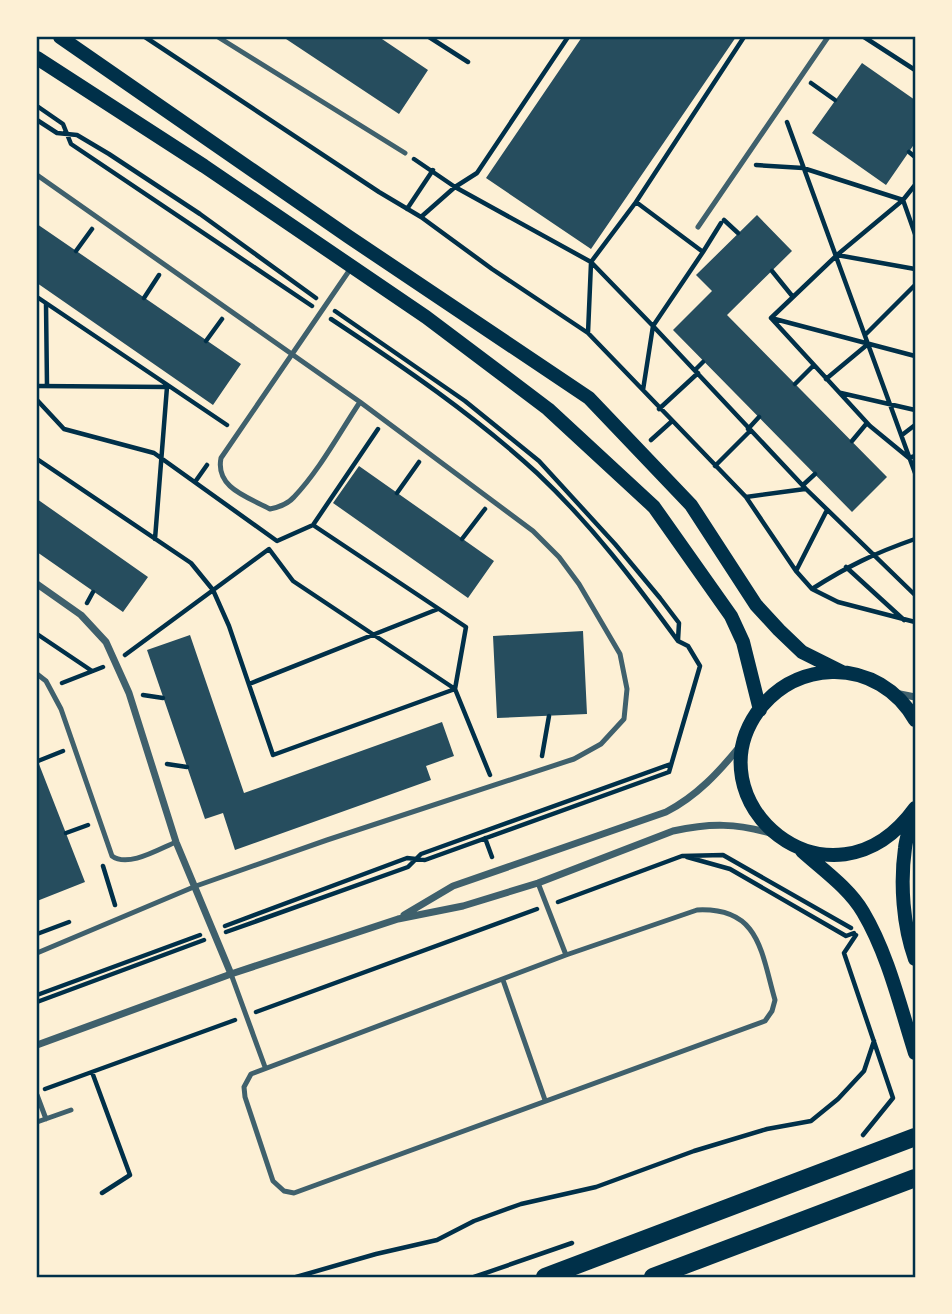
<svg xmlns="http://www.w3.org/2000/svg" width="952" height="1314" font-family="Raleway,sans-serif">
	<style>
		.building { fill: #264d5e }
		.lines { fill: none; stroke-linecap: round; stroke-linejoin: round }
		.path { stroke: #003049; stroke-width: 4.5 }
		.service { stroke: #3f606c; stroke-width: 5 }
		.minor { stroke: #3f606c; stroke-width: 7 }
		.secondary { stroke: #003049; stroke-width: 14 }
		.primary { stroke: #003049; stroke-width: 18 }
		.neatline { fill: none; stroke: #003049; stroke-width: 2.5 }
	</style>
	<rect width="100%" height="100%" fill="#fdf0d5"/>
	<path class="building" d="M 283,37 L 379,37 L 428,70 L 399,114 Z
		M 582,37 L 736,37 L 591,249 L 486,178 Z
		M 862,63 L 915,100 L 915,143 L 886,185 L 812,133 Z
		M 757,215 L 792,251 L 727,315 L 887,477 L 852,512 L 673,330 L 712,291 L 696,275 Z
		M 37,224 L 241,364 L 213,405 L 37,283 Z
		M 359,466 L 494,561 L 468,598 L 333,503 Z
		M 37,499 L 148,577 L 123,612 L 37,552 Z
		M 583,631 L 587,714 L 497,718 L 493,636 Z
		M 190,635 L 244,793 L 442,722 L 454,756 L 426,766 L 431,780 L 235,850 L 223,813 L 205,819 L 147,650 Z
		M 37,759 L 85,882 L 37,901 Z"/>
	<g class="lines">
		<path class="path" d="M 145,37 L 379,192 L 421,217 L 492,269 L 588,333 L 746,497 L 796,571 L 812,589 L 838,602 L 915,622
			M 429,37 L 468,62
			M 864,37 L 915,70
			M 811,83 L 835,100
			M 37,106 L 63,124 L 71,144 L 312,306
			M 37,120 L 57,133 L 77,135 L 109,154 L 200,214 L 316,298
			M 787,122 L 915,473
			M 909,152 L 915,157
			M 414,159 L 455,187 L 591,262 L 636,202 L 703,252 L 653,326 L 806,489 L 915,595
			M 756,165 L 803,168 L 903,200 L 915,234
			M 915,185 L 903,200 L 837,255 L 771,318 L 870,426 L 909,458 L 915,456
			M 636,202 L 744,37
			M 407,209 L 433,170
			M 421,217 L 455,187 L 477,173 L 568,37
			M 724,220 L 738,233
			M 76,251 L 92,229
			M 703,252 L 721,223
			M 837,255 L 915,269
			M 591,262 L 653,326 L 643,390
			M 772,271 L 793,297
			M 37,297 L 227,425
			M 144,298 L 159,275
			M 46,304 L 47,386
			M 335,311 L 465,401 L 539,461 L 615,544 L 660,598 L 679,623 L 678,640
			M 771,318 L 915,356
			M 588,333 L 591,263
			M 865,335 L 915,285
			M 206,341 L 222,319
			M 695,370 L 703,362
			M 826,379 L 868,344
			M 795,384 L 814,365
			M 37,386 L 167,387 L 155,539
			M 841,393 L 915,410
			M 37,400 L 64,429 L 154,453 L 277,541 L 313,525 L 378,429
			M 659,409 L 698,373
			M 748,429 L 759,417
			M 902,435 L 915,425
			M 651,440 L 671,422
			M 852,441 L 867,423
			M 37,459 L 191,563 L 213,590 L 229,626 L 273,755 L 455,689 L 466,627 L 313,525
			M 715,466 L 750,431
			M 195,482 L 207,465
			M 803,485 L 815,474
			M 397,493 L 419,462
			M 746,497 L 805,489
			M 462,539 L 485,509
			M 846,567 L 904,620
			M 796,571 L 827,510
			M 812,589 C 848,566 875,553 915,539
			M 87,603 L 93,592
			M 37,634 L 92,671
			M 125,655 L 269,549 L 293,581 L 455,689 L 490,775
			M 62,683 L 103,667
			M 249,684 L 438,609
			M 143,695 L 163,698
			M 542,756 L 549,716
			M 38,761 L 63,751
			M 167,764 L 187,767
			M 66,833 L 88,825
			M 485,838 L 492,857
			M 687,857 L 730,869 L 846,936 L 854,933
			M 103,866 L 115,905
			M 558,902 L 682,856 L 723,855 L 851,928
			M 225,926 L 407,858 L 425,860 L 669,772 L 700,666 L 688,646 L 678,641 C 635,582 591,524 537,473 C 474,415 402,366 331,319
			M 226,932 L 408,867 L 421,854 L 671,764
			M 37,934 L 69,922
			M 856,935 L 844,953 L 893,1098 L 863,1135
			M 37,995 L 200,935
			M 37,1002 L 204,940
			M 256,1012 L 537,909
			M 92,1072 L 130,1175 L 102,1193
			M 45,1089 L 235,1020
			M 296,1277 L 376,1254 L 437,1240 L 474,1221 L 521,1204 L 596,1187 L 694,1151 L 767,1129 L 811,1121 L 838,1099 L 864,1071 L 874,1041
			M 474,1277 L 572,1243"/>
		<path class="service" d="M 218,37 L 405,153
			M 37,175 L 360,402 L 533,531 L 559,557 L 579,584 L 620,654 L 627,689 L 624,719 L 601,744 L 574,759 L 327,840 L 196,886 L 37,953
			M 698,227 L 828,37
			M 351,268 L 221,458 C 215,488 248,497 270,509 C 280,507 288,504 294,497 C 319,471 340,432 360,402
			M 37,674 L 46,681 L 61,709 L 112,856 C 128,868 159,849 176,842
			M 538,883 L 566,955 L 697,910 C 760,907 761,952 775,1000 L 772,1011 L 765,1021 L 294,1193 L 284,1191 L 273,1181 L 245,1097 L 244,1087 L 251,1074 L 566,955
			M 231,974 L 265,1067
			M 503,980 L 545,1100
			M 37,1095 L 46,1119
			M 37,1122 L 71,1110"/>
		<path class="minor" d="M 37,584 L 81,615 L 106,642 L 129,693 L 176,842 L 231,974
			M 895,693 L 915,697
			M 404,915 L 453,886 L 666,812 C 697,796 719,772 741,745
			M 37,1045 L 231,974 L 398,919 L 463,906 L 538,883 L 673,831 C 710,823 737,823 773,834"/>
		<path class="secondary" d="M 60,37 L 349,237 L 589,398 L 691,505 L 756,605 L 779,630 L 802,652 L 842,672
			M 37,58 L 204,166 L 426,317 L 548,409 L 654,507 L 731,616 L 743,642 L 760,710
			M 915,720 C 898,690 867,671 832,672 C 804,673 780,685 762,706 C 686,800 831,924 915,808
			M 913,815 C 911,826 906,837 905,848 C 900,883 903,926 915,959
			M 802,851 C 823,870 849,888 863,912 C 888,954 900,1006 915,1053"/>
		<path class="primary" d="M 545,1277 L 915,1137
			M 653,1277 L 915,1178"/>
	</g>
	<rect width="952" height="1314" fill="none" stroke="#fdf0d5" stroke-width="77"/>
	<rect x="38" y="38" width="876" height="1238" class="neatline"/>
</svg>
